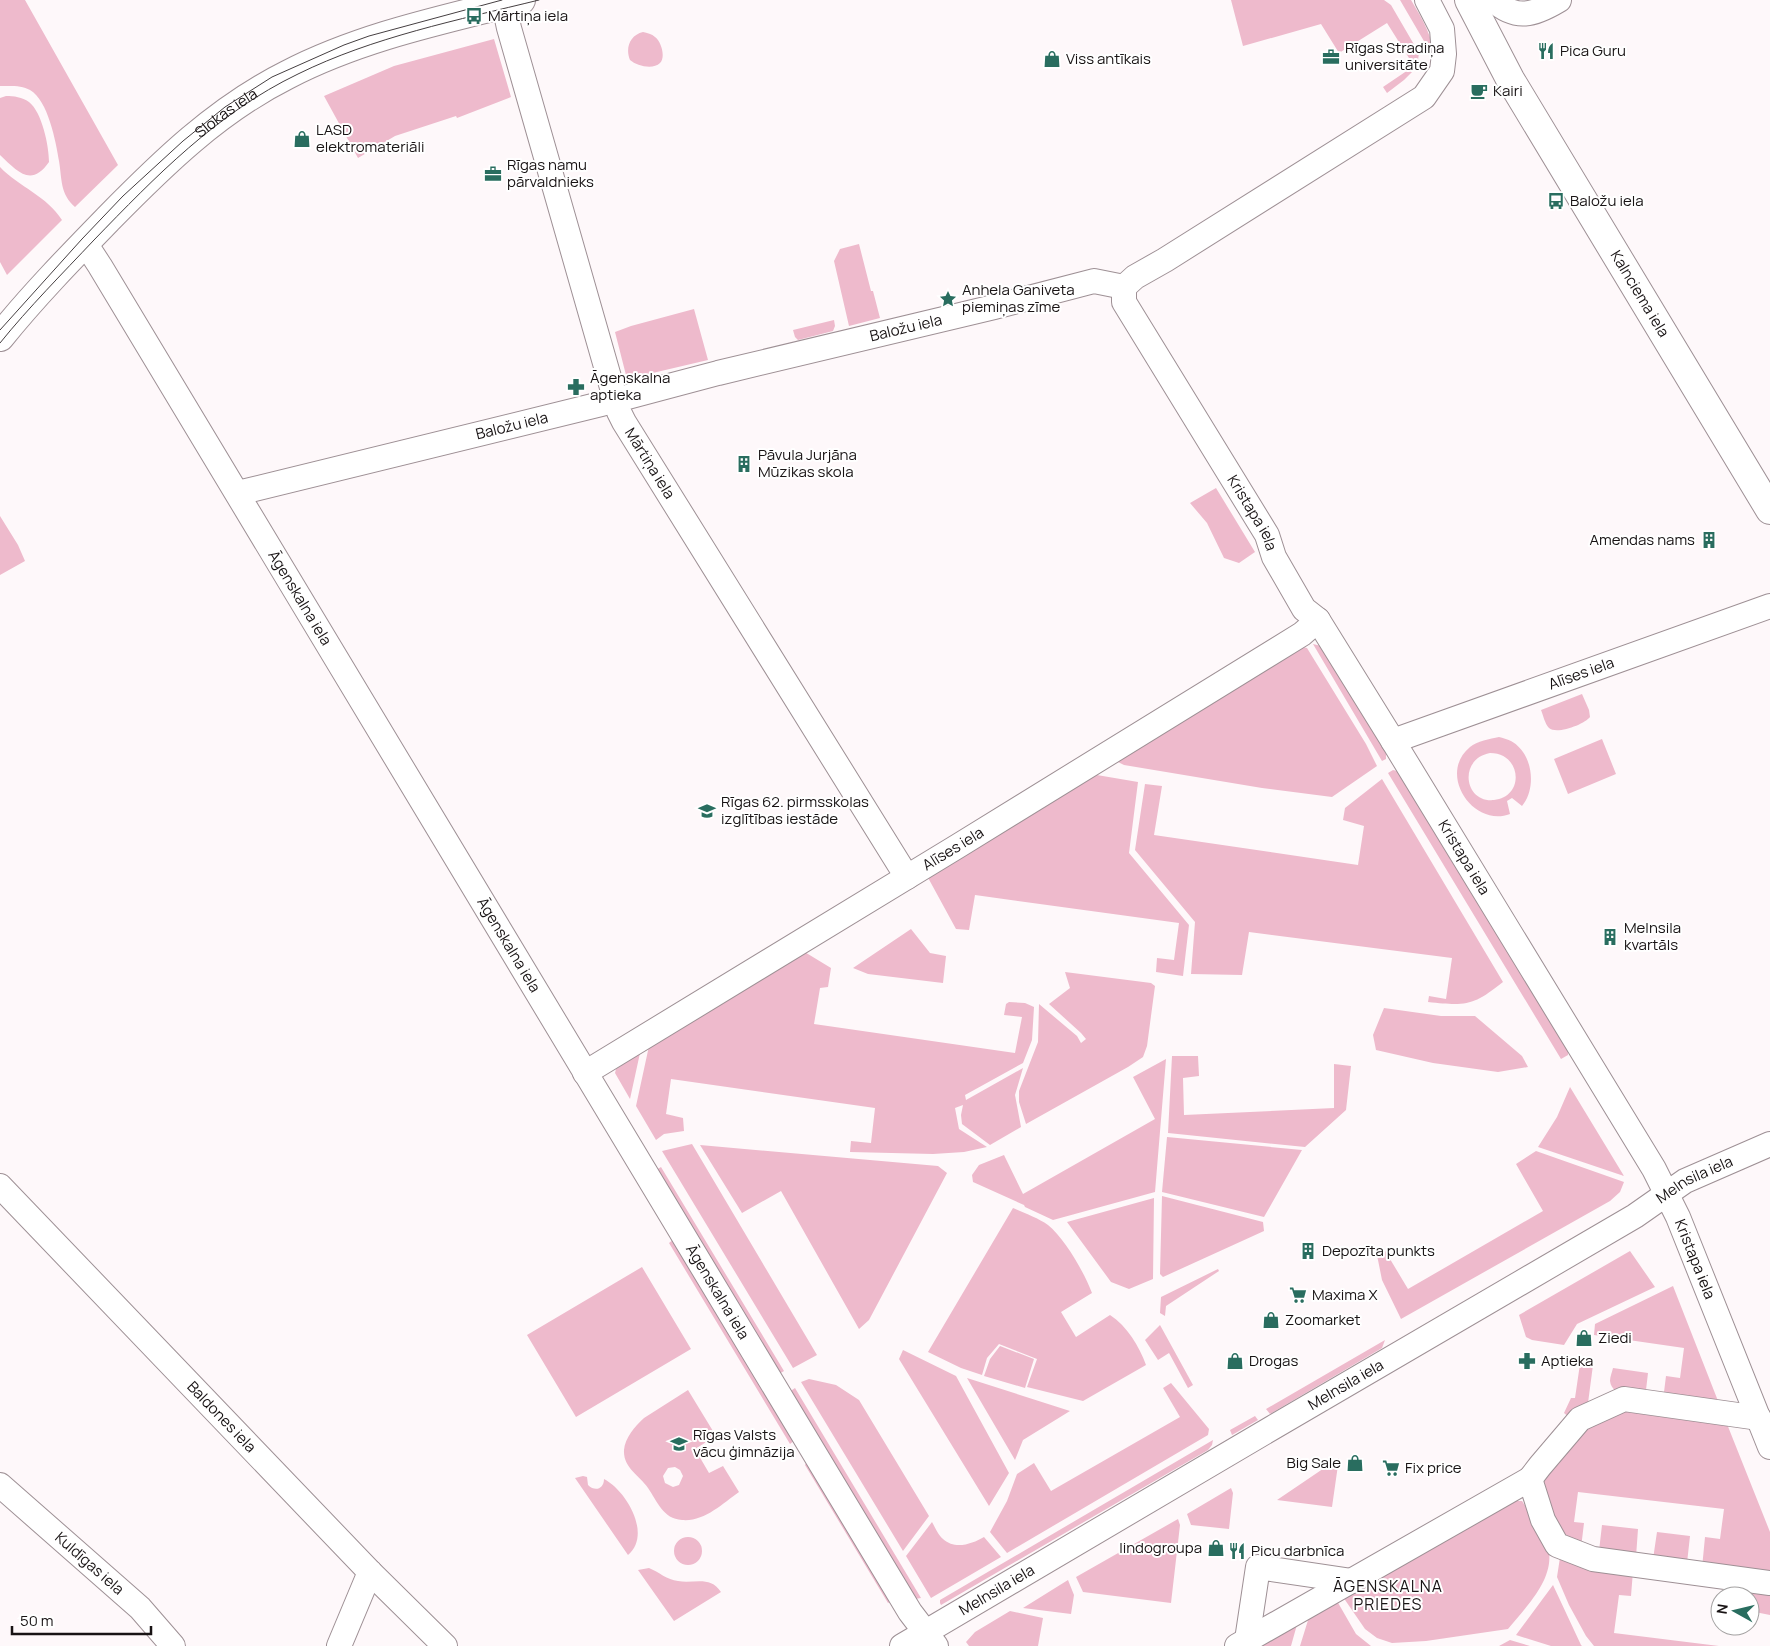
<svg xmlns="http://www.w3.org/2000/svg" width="1770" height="1646" font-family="Manrope,sans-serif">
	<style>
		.green { fill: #eebacc; fill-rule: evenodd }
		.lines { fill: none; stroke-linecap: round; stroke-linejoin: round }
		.minor-casing { stroke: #9e9095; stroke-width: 26 }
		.major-casing { stroke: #9e9095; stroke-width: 30 }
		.minor { stroke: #fff; stroke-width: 24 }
		.major { stroke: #fff; stroke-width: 28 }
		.tram { stroke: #453f41; stroke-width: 1 }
		.labels { text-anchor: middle; stroke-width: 4; stroke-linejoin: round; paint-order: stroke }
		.poi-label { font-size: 15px; fill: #181314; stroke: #fff; text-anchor: start }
		.street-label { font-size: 15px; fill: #181314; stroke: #fff }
		.neighbourhood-label { font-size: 16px; letter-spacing: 1px; fill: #181314; stroke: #fff }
	</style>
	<rect width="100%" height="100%" fill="#fef8fa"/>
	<path class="green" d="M 0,0 L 25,0 L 118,165 L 75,207 C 60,194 62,179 59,161 C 56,142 48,100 30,90 C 22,85 10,86 0,86 Z
		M 1231,0 L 1384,0 L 1391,5 L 1419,53 L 1417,67 L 1404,80 L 1387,93 L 1383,87 L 1414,66 L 1387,23 L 1339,53 L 1321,24 L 1243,46 Z
		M 1400,0 L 1411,0 C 1423,20 1433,37 1435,60 Z
		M 643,32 C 647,33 652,34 655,37 C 661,41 666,57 660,63 C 653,70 637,66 630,60 C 625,48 630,35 643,32 Z
		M 494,39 L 511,97 L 457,118 L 456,116 L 395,136 L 358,158 L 324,96 L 394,66 Z
		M 6,96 C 14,96 22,97 29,102 C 42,112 49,146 49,162 C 31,188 17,171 0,155 L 0,98 Z
		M 0,167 C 19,187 47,196 62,220 L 7,275 L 0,262 Z
		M 859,244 L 871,291 L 873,291 L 880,318 L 849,326 L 834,261 L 840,249 Z
		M 694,309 L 708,360 L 627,379 L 615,332 L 631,326 Z
		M 834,320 L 835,326 L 833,331 L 798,340 L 795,337 L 793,330 Z
		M 1216,488 L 1255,552 L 1239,563 L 1224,558 L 1207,523 L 1190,503 Z
		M 0,516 L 18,545 L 25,561 L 0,575 Z
		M 1313,644 L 1321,646 L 1386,752 L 1386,759 L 1382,761 Z
		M 1303,647 L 1307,648 L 1366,744 L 1377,766 L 1332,797 L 1262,788 L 1124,765 L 1118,762 L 1129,753 Z
		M 1582,694 L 1589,710 L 1590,717 C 1585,724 1557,735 1549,728 C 1545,724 1543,715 1541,710 Z
		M 1499,737 C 1503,738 1507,739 1511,741 C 1533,753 1537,788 1522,806 L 1512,798 L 1507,801 L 1510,814 C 1473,828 1437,774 1470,747 C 1477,741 1490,739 1499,737 ZM 1490,753 C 1522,753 1525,797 1494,800 C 1464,803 1458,759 1490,753 Z
		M 1602,739 L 1616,774 L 1568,794 L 1554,759 Z
		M 1393,770 L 1397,771 L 1568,1049 L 1568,1055 L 1561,1059 L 1388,773 Z
		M 1091,774 L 1138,782 L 1129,853 L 1189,925 L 1183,976 L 1156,972 L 1157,958 L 1174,960 L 1179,923 L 975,895 L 969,930 L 956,929 L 926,874 Z
		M 1382,779 L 1503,982 C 1473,1006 1466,1006 1428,1002 L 1429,996 L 1446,999 L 1452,958 L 1249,932 L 1242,975 L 1191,974 L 1195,922 L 1135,850 L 1145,784 L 1162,786 L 1154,835 L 1358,865 L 1364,826 L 1343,820 L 1345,808 Z
		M 911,929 L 930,953 L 946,956 L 943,983 L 868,974 L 853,968 Z
		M 803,951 L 831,968 L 828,987 L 820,988 L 814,1024 L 1015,1053 L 1022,1017 L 1004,1015 L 1006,1004 L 1009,1002 L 1025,1003 L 1034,1007 L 1032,1040 L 1023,1063 L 965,1095 L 966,1100 L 1023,1068 L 1015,1095 L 1021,1127 L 990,1145 L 962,1124 L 961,1115 L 963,1105 L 955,1108 L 959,1129 L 987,1147 L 964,1152 L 933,1154 L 850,1152 L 851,1141 L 871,1143 L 875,1108 L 671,1079 L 666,1114 L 683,1118 L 684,1131 L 664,1134 L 656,1140 L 636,1106 L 649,1046 Z
		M 1065,972 L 1151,983 L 1155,986 L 1147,1046 L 1143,1057 L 1128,1067 L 1026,1124 L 1019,1102 L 1019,1091 L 1038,1042 L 1039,1004 L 1077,1036 L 1081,1043 L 1086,1039 L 1081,1033 L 1049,1004 L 1070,988 Z
		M 1384,1008 L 1441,1016 L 1475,1016 L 1522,1056 L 1528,1067 L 1498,1072 L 1433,1063 L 1376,1050 L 1373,1035 Z
		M 640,1053 L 630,1099 L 615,1073 L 616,1069 Z
		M 1172,1056 L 1198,1056 L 1199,1076 L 1183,1078 L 1184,1115 L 1334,1108 L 1334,1064 L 1351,1066 L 1346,1110 L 1305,1147 L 1168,1133 Z
		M 1166,1059 L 1155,1192 L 1053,1220 L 1025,1207 L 1024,1205 L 973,1182 L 972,1175 L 979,1165 L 1004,1155 L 1023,1194 L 1155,1119 L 1133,1077 Z
		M 1570,1087 L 1624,1176 L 1538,1147 L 1557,1117 Z
		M 1167,1137 L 1302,1150 L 1264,1217 L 1162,1192 Z
		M 692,1144 L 817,1355 L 793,1368 L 662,1151 Z
		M 700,1145 L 938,1166 L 947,1173 L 869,1320 L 859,1329 L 781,1191 L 742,1213 Z
		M 1536,1151 L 1624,1182 L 1620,1192 L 1610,1201 L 1401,1319 L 1382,1280 L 1377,1255 L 1384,1249 L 1408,1289 L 1543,1211 L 1516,1164 Z
		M 661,1167 L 784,1371 L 779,1374 L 656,1170 Z
		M 1162,1196 L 1263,1222 L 1264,1231 L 1163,1277 L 1160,1274 Z
		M 1154,1198 L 1153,1279 L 1129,1289 L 1111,1282 L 1067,1222 Z
		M 1013,1208 C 1024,1213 1038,1218 1048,1225 C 1065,1239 1084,1272 1092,1293 L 1061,1312 L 1076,1337 L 1110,1315 C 1127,1326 1139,1346 1146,1365 L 1083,1401 L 1027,1387 L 1037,1359 L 999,1344 L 987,1358 L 982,1375 L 961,1368 L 928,1352 Z
		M 674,1239 L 795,1440 L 790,1444 L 669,1243 Z
		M 1630,1251 L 1655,1287 L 1577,1324 L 1564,1345 L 1532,1340 L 1526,1337 L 1519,1315 Z
		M 642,1267 L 691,1349 L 576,1417 L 527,1335 Z
		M 1218,1269 L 1219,1271 L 1166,1306 L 1165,1316 L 1160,1313 L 1161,1297 Z
		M 1673,1286 L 1720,1406 L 1668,1396 L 1664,1392 L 1666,1376 L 1680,1378 L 1684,1348 L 1594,1335 L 1595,1324 Z
		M 1160,1325 L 1193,1385 L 1188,1388 L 1169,1353 L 1158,1360 L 1145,1340 Z
		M 1385,1340 L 1382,1348 L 1270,1414 L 1266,1409 Z
		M 1000,1346 L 1034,1359 L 1025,1388 L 984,1376 L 990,1359 Z
		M 903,1350 L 956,1376 L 1009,1473 L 989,1506 L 899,1359 Z
		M 1580,1364 L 1593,1365 L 1588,1403 L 1570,1418 L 1564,1413 L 1571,1398 L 1575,1398 Z
		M 1613,1368 L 1648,1373 L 1646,1390 C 1635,1393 1612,1398 1610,1381 C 1610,1377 1612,1372 1613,1368 Z
		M 967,1378 L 1070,1411 L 1023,1440 L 1015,1460 Z
		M 809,1379 L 836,1385 L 859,1400 L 929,1516 L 903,1551 L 801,1382 Z
		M 1171,1383 L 1209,1429 L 1208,1435 L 1007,1553 L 990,1532 L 1007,1501 L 1017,1474 L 1034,1463 L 1051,1491 L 1180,1417 L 1163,1388 Z
		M 795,1388 L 921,1598 L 915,1599 L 792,1393 L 792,1390 Z
		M 688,1390 L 716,1436 L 695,1449 L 709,1473 L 723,1466 L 739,1492 C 722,1504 704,1522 682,1520 C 663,1519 657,1501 648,1488 C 639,1475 623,1468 624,1450 C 625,1438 635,1426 644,1418 ZM 675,1467 L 680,1470 L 683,1476 L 679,1485 L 673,1487 L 665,1483 L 663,1476 L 668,1468 Z
		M 1621,1411 L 1727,1424 L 1770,1532 L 1770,1576 L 1702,1568 L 1705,1537 L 1720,1539 L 1724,1509 L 1578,1492 L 1574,1522 L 1584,1523 L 1581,1548 L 1558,1535 L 1540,1475 L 1582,1430 Z
		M 1255,1416 L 1258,1420 L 1232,1435 L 1230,1430 Z
		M 1213,1440 L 1212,1445 L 1208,1450 L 941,1605 L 940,1603 L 940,1600 Z
		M 1339,1458 L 1332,1507 L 1277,1500 Z
		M 808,1459 L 892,1601 L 888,1603 L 805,1465 Z
		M 583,1476 L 587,1477 L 588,1485 C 595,1492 604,1489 604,1479 C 627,1491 652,1535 628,1555 L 575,1478 Z
		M 1231,1488 L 1233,1493 L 1229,1529 L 1191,1525 L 1187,1514 Z
		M 1510,1501 L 1522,1501 C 1529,1511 1547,1541 1549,1552 C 1553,1581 1525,1608 1508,1629 L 1426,1641 L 1392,1643 L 1377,1638 L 1365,1629 L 1343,1597 Z
		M 1178,1519 L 1180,1525 L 1171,1603 L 1083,1592 L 1076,1577 Z
		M 932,1522 C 935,1527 938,1535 943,1539 C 955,1550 972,1544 984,1537 L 1001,1557 L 931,1598 L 906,1556 Z
		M 1602,1525 L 1638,1529 L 1636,1557 L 1599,1551 Z
		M 1657,1532 L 1690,1536 L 1687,1563 L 1653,1559 Z
		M674 1551a14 14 0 1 1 28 0a14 14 0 1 1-28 0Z
		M 1561,1551 L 1633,1571 L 1631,1596 L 1619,1595 L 1614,1633 L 1719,1646 L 1594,1646 L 1586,1636 L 1569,1605 L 1557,1577 Z
		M 649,1568 C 659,1572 667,1580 678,1581 C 694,1584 710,1575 721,1592 L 674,1621 L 638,1570 Z
		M 1068,1580 L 1074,1595 L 1071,1614 L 1023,1608 Z
		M 1553,1585 L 1581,1645 L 1582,1646 L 1551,1646 L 1516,1635 Z
		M 1752,1586 L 1770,1590 L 1770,1615 L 1750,1611 Z
		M 1337,1601 L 1356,1634 L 1371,1646 L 1300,1646 L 1309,1617 Z
		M 1010,1611 L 1043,1618 L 1038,1646 L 969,1646 L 966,1642 L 975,1632 Z
		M 1298,1621 L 1291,1646 L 1249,1646 Z
		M 1510,1640 L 1530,1646 L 1499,1646 Z"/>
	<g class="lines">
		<g class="minor-casing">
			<g id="minor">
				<path id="s1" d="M 503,0 L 509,28 L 619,412 L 624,422 L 907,877"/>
				<path d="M 1493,0 C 1516,21 1534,15 1559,0"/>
				<path id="s2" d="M 85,243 L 100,266 L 910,1612 L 936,1646"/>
				<path id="s3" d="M 1124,287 L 1124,302 L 1267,535 L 1274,557 L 1304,609 L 1318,620 L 1393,741 L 1654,1169 L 1678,1217 L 1770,1447"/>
				<path d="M 1124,287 L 1135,277 L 1165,260 L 1424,97 L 1442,71 L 1444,54 L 1442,29 L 1427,0"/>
				<path id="s4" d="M 238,493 L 601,404 L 718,373 L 994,307 L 1094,281 L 1124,287"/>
				<path id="s5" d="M 1393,741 L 1770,606"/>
				<path id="s6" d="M 585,1073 L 958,846 L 1302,634 L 1318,620"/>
				<path id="s7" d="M 0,1186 L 370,1572 L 445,1646"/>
				<path d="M 1530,1479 L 1540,1466 L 1580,1419 L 1624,1399 L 1759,1418"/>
				<path id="s8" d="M 0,1485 L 140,1608 L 173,1646"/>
				<path d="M 1247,1640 L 1258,1567 L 1352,1581"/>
				<path d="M 339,1646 L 370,1572"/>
				<path id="s9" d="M 902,1646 L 1272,1428 L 1635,1216 L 1685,1181 L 1770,1144"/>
				<path d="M 1237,1646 L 1530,1479 L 1543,1520 L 1557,1545 L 1593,1559 L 1770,1583"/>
			</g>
		</g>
		<g class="major-casing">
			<g id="major">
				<path id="s10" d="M 1469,0 L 1510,79 L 1770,510"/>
				<path id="s11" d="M 0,337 C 33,296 71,257 108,219 C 162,164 217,110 287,75 C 360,37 442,20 521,0"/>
			</g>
		</g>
		<use href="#minor" class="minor"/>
		<use href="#major" class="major"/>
		<path class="tram" d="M 0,330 L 82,239 L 123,196 L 183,141 L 225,107 L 272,77 L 344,45 L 369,36 L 502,0
			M 0,343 C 29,307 62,274 94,240 C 155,177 217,113 298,74 C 373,37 458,20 539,0"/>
	</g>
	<defs>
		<g id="bus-bare" transform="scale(1.35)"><path d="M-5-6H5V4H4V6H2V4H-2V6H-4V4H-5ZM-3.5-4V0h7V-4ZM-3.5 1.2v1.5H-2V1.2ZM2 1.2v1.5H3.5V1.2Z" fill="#296d5f" stroke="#fff" stroke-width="2.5" paint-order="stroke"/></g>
		<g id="restaurant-bare" transform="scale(1.35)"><path d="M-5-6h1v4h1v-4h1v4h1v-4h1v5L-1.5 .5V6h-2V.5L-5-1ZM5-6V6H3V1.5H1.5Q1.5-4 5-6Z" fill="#296d5f" stroke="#fff" stroke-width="2.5" paint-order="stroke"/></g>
		<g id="office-bare" transform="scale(1.35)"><path d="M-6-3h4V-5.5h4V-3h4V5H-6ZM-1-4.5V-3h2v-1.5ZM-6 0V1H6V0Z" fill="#296d5f" stroke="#fff" stroke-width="2.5" paint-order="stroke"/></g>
		<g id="shop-bare" transform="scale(1.35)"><path d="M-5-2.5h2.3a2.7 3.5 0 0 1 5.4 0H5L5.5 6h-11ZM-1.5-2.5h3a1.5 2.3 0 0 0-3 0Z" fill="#296d5f" stroke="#fff" stroke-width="2.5" paint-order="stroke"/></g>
		<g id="cafe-bare" transform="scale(1.35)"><path d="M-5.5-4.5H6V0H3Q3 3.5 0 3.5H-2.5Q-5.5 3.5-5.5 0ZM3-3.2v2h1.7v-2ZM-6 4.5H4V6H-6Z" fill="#296d5f" stroke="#fff" stroke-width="2.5" paint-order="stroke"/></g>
		<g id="sight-bare" transform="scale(1.35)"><path d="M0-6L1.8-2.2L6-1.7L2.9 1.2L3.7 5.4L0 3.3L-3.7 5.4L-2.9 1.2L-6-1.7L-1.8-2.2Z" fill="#296d5f" stroke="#fff" stroke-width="2.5" paint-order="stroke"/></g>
		<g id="pharmacy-bare" transform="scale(1.35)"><path d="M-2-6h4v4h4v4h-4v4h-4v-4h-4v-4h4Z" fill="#296d5f" stroke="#fff" stroke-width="2.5" paint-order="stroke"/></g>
		<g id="building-bare" transform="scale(1.35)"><path d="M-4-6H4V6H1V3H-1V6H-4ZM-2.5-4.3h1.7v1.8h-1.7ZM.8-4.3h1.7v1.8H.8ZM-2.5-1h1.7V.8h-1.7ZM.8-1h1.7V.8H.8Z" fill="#296d5f" stroke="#fff" stroke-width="2.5" paint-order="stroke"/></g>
		<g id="school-bare" transform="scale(1.35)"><path d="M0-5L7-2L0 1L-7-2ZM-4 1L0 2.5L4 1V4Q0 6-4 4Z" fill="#296d5f" stroke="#fff" stroke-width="2.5" paint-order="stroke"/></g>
		<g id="supermarket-bare" transform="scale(1.35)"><path d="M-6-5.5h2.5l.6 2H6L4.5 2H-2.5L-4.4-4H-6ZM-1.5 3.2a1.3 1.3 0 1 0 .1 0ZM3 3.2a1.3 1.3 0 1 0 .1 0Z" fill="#296d5f" stroke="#fff" stroke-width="2.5" paint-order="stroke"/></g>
	</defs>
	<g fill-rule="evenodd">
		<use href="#bus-bare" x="474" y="16"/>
		<use href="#restaurant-bare" x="1546" y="51"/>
		<use href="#office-bare" x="1331" y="57"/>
		<use href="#shop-bare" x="1052" y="59"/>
		<use href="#cafe-bare" x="1479" y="91"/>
		<use href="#shop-bare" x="302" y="139"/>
		<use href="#office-bare" x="493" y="174"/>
		<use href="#bus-bare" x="1556" y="201"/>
		<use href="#sight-bare" x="948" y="299"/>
		<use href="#pharmacy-bare" x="576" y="387"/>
		<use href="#building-bare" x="744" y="464"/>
		<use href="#building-bare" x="1709" y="540"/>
		<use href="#school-bare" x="707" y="811"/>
		<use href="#building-bare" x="1610" y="937"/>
		<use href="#building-bare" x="1308" y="1251"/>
		<use href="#supermarket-bare" x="1298" y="1295"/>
		<use href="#shop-bare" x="1271" y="1320"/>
		<use href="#shop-bare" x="1584" y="1338"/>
		<use href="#shop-bare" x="1235" y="1361"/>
		<use href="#pharmacy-bare" x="1527" y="1361"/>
		<use href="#school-bare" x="679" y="1444"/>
		<use href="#shop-bare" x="1355" y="1463"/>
		<use href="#supermarket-bare" x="1391" y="1468"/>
		<use href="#shop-bare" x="1216" y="1548"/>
		<use href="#restaurant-bare" x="1237" y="1551"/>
	</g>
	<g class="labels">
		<g class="poi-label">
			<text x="488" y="21">Mārtiņa iela</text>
			<text x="1345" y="53">Rīgas Stradiņa<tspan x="1345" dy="17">universitāte</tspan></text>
			<text x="1560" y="56">Pica Guru</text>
			<text x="1066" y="64">Viss antīkais</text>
			<text x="1493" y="96">Kairi</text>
			<text x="316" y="135">LASD<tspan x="316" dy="17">elektromateriāli</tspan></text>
			<text x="507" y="170">Rīgas namu<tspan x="507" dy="17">pārvaldnieks</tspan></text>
			<text x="1570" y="206">Baložu iela</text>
			<text x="962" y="295">Anhela Ganiveta<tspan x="962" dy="17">piemiņas zīme</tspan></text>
			<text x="590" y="383">Āgenskalna<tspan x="590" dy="17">aptieka</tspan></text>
			<text x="758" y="460">Pāvula Jurjāna<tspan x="758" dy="17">Mūzikas skola</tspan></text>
			<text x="1695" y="545" text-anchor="end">Amendas nams</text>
			<text x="721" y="807">Rīgas 62. pirmsskolas<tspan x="721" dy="17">izglītības iestāde</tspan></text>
			<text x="1624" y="933">Melnsila<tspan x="1624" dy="17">kvartāls</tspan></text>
			<text x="1322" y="1256">Depozīta punkts</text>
			<text x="1312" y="1300">Maxima X</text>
			<text x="1285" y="1325">Zoomarket</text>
			<text x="1598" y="1343">Ziedi</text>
			<text x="1249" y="1366">Drogas</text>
			<text x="1541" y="1366">Aptieka</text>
			<text x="693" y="1440">Rīgas Valsts<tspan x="693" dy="17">vācu ģimnāzija</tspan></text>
			<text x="1341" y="1468" text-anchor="end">Big Sale</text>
			<text x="1405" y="1473">Fix price</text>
			<text x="1202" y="1553" text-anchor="end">lindogroupa</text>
			<text x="1251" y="1556">Picu darbnīca</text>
		</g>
		<g class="street-label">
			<text dy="5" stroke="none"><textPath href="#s11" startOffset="319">Slokas iela</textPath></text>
			<text dy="5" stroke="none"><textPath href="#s10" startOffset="340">Kalnciema iela</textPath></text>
			<text dy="5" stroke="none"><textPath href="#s4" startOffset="688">Baložu iela</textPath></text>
			<text dy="5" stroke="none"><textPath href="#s4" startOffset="282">Baložu iela</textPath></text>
			<text dy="5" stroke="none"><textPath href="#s1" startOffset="488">Mārtiņa iela</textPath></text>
			<text dy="5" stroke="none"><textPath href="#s3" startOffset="262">Kristapa iela</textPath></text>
			<text dy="5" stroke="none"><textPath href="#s2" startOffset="415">Āgenskalna iela</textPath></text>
			<text dy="5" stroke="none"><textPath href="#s5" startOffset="200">Alīses iela</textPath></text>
			<text dy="5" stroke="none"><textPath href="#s6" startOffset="431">Alīses iela</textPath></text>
			<text dy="5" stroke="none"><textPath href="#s3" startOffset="668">Kristapa iela</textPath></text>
			<text dy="5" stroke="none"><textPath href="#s2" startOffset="820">Āgenskalna iela</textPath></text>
			<text dy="5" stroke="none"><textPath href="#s9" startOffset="920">Melnsila iela</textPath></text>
			<text dy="5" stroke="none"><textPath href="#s3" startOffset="1132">Kristapa iela</textPath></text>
			<text dy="5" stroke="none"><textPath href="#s2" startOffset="1225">Āgenskalna iela</textPath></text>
			<text dy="5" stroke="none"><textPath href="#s9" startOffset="515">Melnsila iela</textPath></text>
			<text dy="5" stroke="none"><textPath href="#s7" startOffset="320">Baldones iela</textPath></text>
			<text dy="5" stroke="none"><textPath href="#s8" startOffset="119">Kuldīgas iela</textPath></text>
			<text dy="5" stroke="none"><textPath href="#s9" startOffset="110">Melnsila iela</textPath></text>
		</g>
		<g class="neighbourhood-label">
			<text x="1388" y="1592">ĀGENSKALNA<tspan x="1388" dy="18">PRIEDES</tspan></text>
		</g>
	</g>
	<g transform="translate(1735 1611) rotate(278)"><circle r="24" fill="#ffffff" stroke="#a3a1a1"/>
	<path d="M0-4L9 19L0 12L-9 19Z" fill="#296d5f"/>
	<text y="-8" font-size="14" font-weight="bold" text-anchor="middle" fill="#181314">N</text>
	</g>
	<path d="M12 1626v8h139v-8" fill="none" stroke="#181314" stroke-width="2.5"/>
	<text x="20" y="1626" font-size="15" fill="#181314" stroke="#ffffff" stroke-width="4" paint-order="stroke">50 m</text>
</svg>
